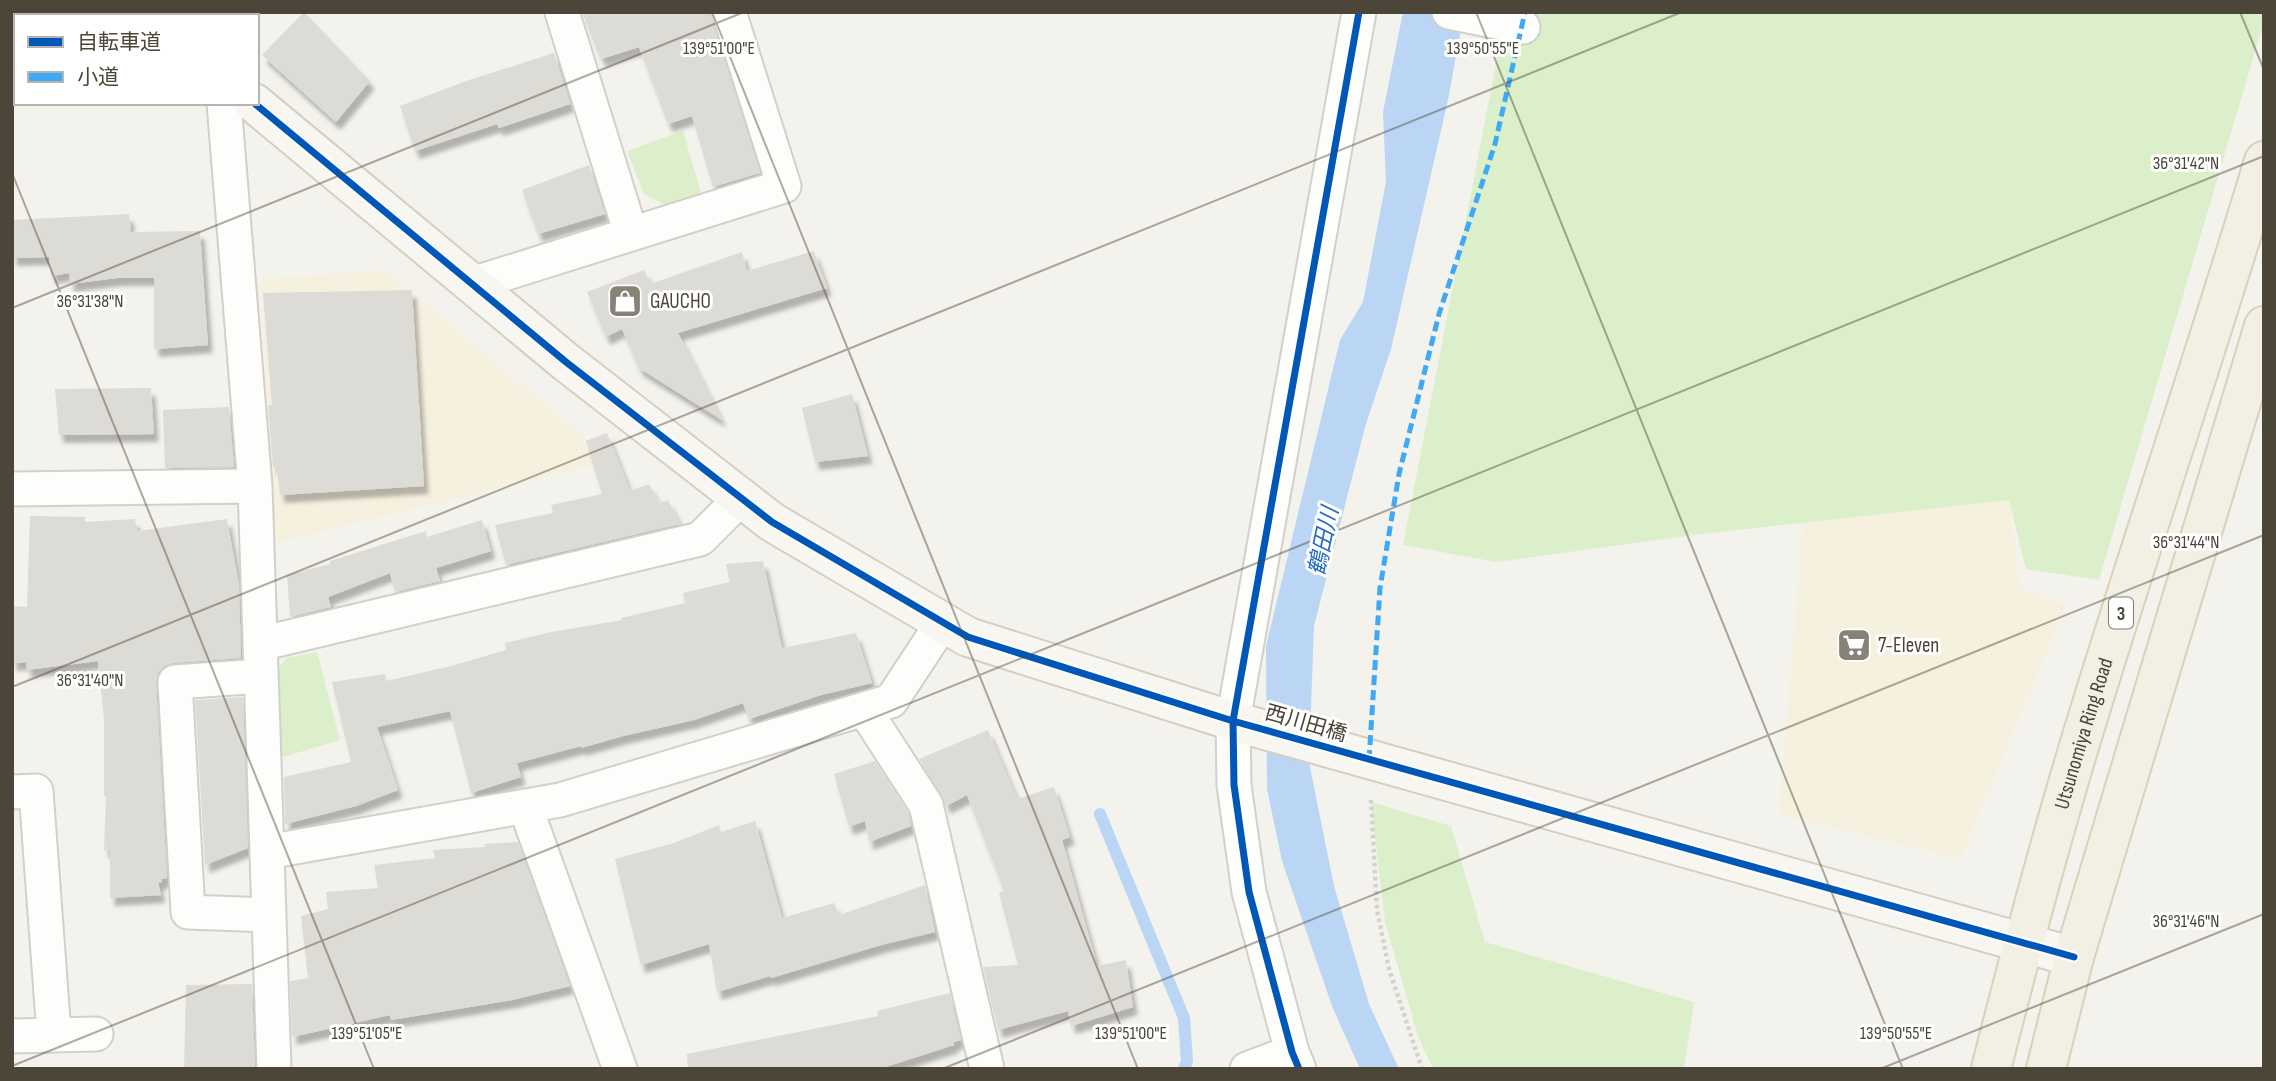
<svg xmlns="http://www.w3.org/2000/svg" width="2276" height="1081" font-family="'Sofia Sans Condensed','Noto Sans JP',sans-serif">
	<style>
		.commercial { fill: #f6f0df }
		.green { fill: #dcefcb }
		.water { fill: #bad6f4 }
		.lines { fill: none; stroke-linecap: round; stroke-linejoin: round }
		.stream { stroke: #bad6f4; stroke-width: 12 }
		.building { fill: #dddbd5; filter: url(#shadow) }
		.street-casing { stroke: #d1d0ca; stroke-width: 37 }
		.secondary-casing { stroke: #d3d0c3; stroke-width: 42 }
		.primary-casing { stroke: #d8d2b9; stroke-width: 42 }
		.path { stroke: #d3d2cb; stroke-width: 4.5; stroke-dasharray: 3.5 3.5; stroke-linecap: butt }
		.street { stroke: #fdfdfc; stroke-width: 33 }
		.secondary { stroke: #f7f6f0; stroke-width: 38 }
		.primary { stroke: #f2f0e5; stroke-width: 38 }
		.quiet { stroke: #3fa9f5; stroke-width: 5; stroke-dasharray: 10 5; stroke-linecap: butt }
		.cycleway-casing { stroke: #fff; stroke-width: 11 }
		.cycleway { stroke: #0057b8; stroke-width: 7 }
		.ticks { fill: none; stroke: #4b4637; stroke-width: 2; stroke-opacity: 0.45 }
		.labels { text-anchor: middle; stroke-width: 6; stroke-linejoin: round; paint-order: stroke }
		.shield { fill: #fff; stroke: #817e73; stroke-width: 2 }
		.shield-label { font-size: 19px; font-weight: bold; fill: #4b4637 }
		.poi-label { font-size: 21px; fill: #4b4637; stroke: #fff; text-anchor: start }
		.street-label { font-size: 21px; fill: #4b4637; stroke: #fff }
		.water-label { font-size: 23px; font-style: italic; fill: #256dc2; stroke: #fff }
		.ticks-label { font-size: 18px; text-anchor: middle; fill: #4b4637; stroke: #fff; stroke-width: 6; stroke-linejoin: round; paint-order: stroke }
	</style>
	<defs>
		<filter id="shadow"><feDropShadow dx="4.5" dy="8" stdDeviation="2" flood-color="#0004"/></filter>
	</defs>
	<rect width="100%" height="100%" fill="#f3f2ed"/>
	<path class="commercial" d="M 384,271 L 612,460 L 275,543 L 262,279 Z
		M 2009,500 L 2020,589 L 2066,605 L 1960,859 L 1779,814 L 1803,522 Z"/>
	<path class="green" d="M 1506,12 L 2264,12 L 2264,21 L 2099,580 L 2026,569 L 2009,500 L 1693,535 L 1497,562 L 1403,545 Z
		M 683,131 L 701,193 L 667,206 L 644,194 L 627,151 Z
		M 317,652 L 340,740 L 280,758 L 273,676 L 286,658 Z
		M 1371,802 L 1451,826 L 1485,942 L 1694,1002 L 1684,1069 L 1433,1069 L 1418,1036 L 1385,922 Z"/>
	<path class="water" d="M 1403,12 L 1464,12 L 1448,100 L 1391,349 L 1365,427 L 1314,626 L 1309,762 L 1334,886 L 1369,1004 L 1399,1069 L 1360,1069 L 1332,1006 L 1282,861 L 1267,789 L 1266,646 L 1340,340 L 1363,302 L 1386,182 L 1383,112 Z"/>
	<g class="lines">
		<path class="stream" d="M 1100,814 L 1184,1018 L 1187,1061 L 1184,1069"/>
	</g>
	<path class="building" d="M 304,12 L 370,81 L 336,122 L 262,55 Z
		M 582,12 L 710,12 L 760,173 L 713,187 L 692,116 L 668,124 L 639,47 L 601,59 Z
		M 554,53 L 570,104 L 499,128 L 497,124 L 415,151 L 400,106 L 469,80 Z
		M 589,165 L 605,214 L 538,234 L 522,190 Z
		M 129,214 L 131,232 L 200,231 L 208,345 L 154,349 L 154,278 L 117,278 L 69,284 L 70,273 L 51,276 L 49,257 L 12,258 L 12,220 Z
		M 814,251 L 827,288 L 678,333 L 722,420 L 639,368 L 622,329 L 606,337 L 587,292 L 644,270 L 650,284 L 742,252 L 747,271 Z
		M 412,290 L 424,486 L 280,495 L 277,467 L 273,467 L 268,405 L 272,405 L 263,293 Z
		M 151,388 L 154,434 L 59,435 L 55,389 Z
		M 852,394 L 868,456 L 815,462 L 802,408 Z
		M 229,407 L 234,467 L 165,468 L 163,410 Z
		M 607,433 L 630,491 L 649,484 L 659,503 L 668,500 L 680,524 L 506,565 L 495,525 L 553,513 L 551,505 L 602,494 L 586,441 Z
		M 30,516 L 85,517 L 85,522 L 135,519 L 137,531 L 227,519 L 239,585 L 241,658 L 173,663 L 165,666 L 158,673 L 156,682 L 167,878 L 162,879 L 162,882 L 158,883 L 161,895 L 110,898 L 110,850 L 104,850 L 106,796 L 104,796 L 104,719 L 98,661 L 26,670 L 27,662 L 12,663 L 12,606 L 27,607 Z
		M 482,520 L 491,551 L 436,568 L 440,581 L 395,592 L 390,573 L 328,597 L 331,607 L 290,617 L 287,575 L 330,564 L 330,561 L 426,531 L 427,537 Z
		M 763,561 L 782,648 L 856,633 L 872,683 L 821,695 L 749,719 L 743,703 L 694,720 L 623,736 L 581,748 L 581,746 L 517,763 L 521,777 L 471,793 L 450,711 L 377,727 L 398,790 L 356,806 L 285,824 L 284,777 L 351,762 L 332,682 L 385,674 L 386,681 L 451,666 L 506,650 L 505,643 L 551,632 L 622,620 L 621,618 L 685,603 L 683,593 L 730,582 L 726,564 Z
		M 243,697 L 248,848 L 205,865 L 195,700 Z
		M 988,730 L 1017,799 L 1054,787 L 1070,837 L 1062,840 L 1097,966 L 1126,960 L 1133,1007 L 1071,1026 L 1068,1011 L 998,1030 L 983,967 L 1018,965 L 999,893 L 1004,891 L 967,795 L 946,806 L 942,795 L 919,759 Z
		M 875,761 L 908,813 L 911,826 L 869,842 L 865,821 L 849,827 L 834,774 Z
		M 755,821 L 782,918 L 834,903 L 839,915 L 925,885 L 935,932 L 881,945 L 771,978 L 770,976 L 717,992 L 709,944 L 641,965 L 615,859 L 674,843 L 719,825 L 721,832 Z
		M 518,842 L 570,986 L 512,1000 L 391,1020 L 390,1015 L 292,1037 L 290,981 L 308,978 L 301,916 L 328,909 L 326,892 L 378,888 L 374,865 L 435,858 L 433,850 L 485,847 L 484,844 Z
		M 252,984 L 255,1069 L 184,1069 L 186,985 Z
		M 950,993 L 961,1040 L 954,1042 L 954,1045 L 879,1069 L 688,1069 L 687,1054 L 878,1016 L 877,1011 Z"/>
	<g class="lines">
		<g class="street-casing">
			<path id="street" d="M 211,12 L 212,16
				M 562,12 L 631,234
				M 1449,12 L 1523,27
				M 224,103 L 255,486 L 274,1069
				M 472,284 L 784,186 L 729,12
				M 12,489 L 255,486
				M 260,644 L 700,539 L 741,498
				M 261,676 L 175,682 L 188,912 L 269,915
				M 864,709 L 926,805 L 987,1069
				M 12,792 L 36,791 L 54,1034
				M 525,806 L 620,1069
				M 267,852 L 560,800 L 891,701 L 943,622
				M 12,1036 L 96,1034
				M 1247,1069 L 1292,1052
				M 1299,1069 L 1292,1052 L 1249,892 L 1234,785 L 1233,721 L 1359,12"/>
		</g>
		<g class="secondary-casing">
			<path id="secondary" d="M 141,12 L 145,16
				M 254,103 L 566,362 L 772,522 L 968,637 L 1233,721 L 2074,957"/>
		</g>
		<g class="primary-casing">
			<g id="primary">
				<path id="s1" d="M 1991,1069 C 2021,951 2052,833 2088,717 C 2145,531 2208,348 2264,161"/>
				<path d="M 2046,1069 L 2074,957 L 2264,326"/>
			</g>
		</g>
		<path class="path" d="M 1371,800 L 1377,910 L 1389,969 L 1422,1069"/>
		<use href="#street" class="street"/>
		<use href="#secondary" class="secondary"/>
		<use href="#primary" class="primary"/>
		<path class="quiet" d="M 1369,760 L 1380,588 L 1399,474 L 1439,314 L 1495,144 L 1525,12"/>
		<g class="cycleway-casing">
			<path id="cycleway" d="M 254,103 L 566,362 L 772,522 L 968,637 L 1233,721 L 2074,957
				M 1299,1069 L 1292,1052 L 1249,892 L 1234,785 L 1233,721 L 1359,12"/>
		</g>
		<use href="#cycleway" class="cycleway"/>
	</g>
	<path class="ticks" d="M 712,12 L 1138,1069M 1476,12 L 1903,1069M 2240,12 L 2264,70M 12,173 L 374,1069M 12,308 L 744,12M 12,687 L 1682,12M 12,1066 L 2264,156M 942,1069 L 2264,535M 1880,1069 L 2264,914"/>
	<defs>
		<g id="shop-square" transform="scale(1.75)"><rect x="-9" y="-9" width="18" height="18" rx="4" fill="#868277" stroke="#fff"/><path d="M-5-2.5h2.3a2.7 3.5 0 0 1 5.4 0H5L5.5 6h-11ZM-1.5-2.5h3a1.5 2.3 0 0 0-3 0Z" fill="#fff"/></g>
		<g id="supermarket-square" transform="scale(1.75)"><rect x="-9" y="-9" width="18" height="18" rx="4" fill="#868277" stroke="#fff"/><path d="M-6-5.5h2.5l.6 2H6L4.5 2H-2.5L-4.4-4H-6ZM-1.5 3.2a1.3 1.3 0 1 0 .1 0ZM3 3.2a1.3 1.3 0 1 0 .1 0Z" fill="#fff"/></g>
	</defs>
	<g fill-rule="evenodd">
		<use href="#shop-square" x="625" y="301"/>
		<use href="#supermarket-square" x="1854" y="645"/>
	</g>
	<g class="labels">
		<rect class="shield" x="2109" y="597.5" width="24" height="31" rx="5"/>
		<g class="shield-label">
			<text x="2121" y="620">3</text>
		</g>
		<g class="poi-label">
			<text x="650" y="308">GAUCHO</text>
			<text x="1878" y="652">7-Eleven</text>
		</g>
		<g class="street-label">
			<text transform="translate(1306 723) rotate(16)" y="7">西川田橋</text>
			<text dy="7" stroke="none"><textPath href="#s1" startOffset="348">Utsunomiya Ring Road</textPath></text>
		</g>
		<g class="water-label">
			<text transform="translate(1323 541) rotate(-78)" y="8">鶴田川</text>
		</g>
	</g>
	<g class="ticks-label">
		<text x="719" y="54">139°51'00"E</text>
		<text x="1483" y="54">139°50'55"E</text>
		<text x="2186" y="169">36°31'42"N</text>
		<text x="90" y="307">36°31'38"N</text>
		<text x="2186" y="548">36°31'44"N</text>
		<text x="90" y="686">36°31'40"N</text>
		<text x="2186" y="927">36°31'46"N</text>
		<text x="367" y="1039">139°51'05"E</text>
		<text x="1131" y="1039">139°51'00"E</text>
		<text x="1896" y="1039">139°50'55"E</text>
	</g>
	<rect width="2276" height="1081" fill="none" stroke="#4b4637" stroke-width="28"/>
	<rect x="14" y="14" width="245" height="91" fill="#ffffff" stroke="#b7b5af" stroke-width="2"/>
	<rect x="28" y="37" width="35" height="10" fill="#0057b8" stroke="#b7b5af" stroke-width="2"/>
	<text x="77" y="49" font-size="21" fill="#4b4637">自転車道</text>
	<rect x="28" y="72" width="35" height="10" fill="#3fa9f5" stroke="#b7b5af" stroke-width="2"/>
	<text x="77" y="84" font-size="21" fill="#4b4637">小道</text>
</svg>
